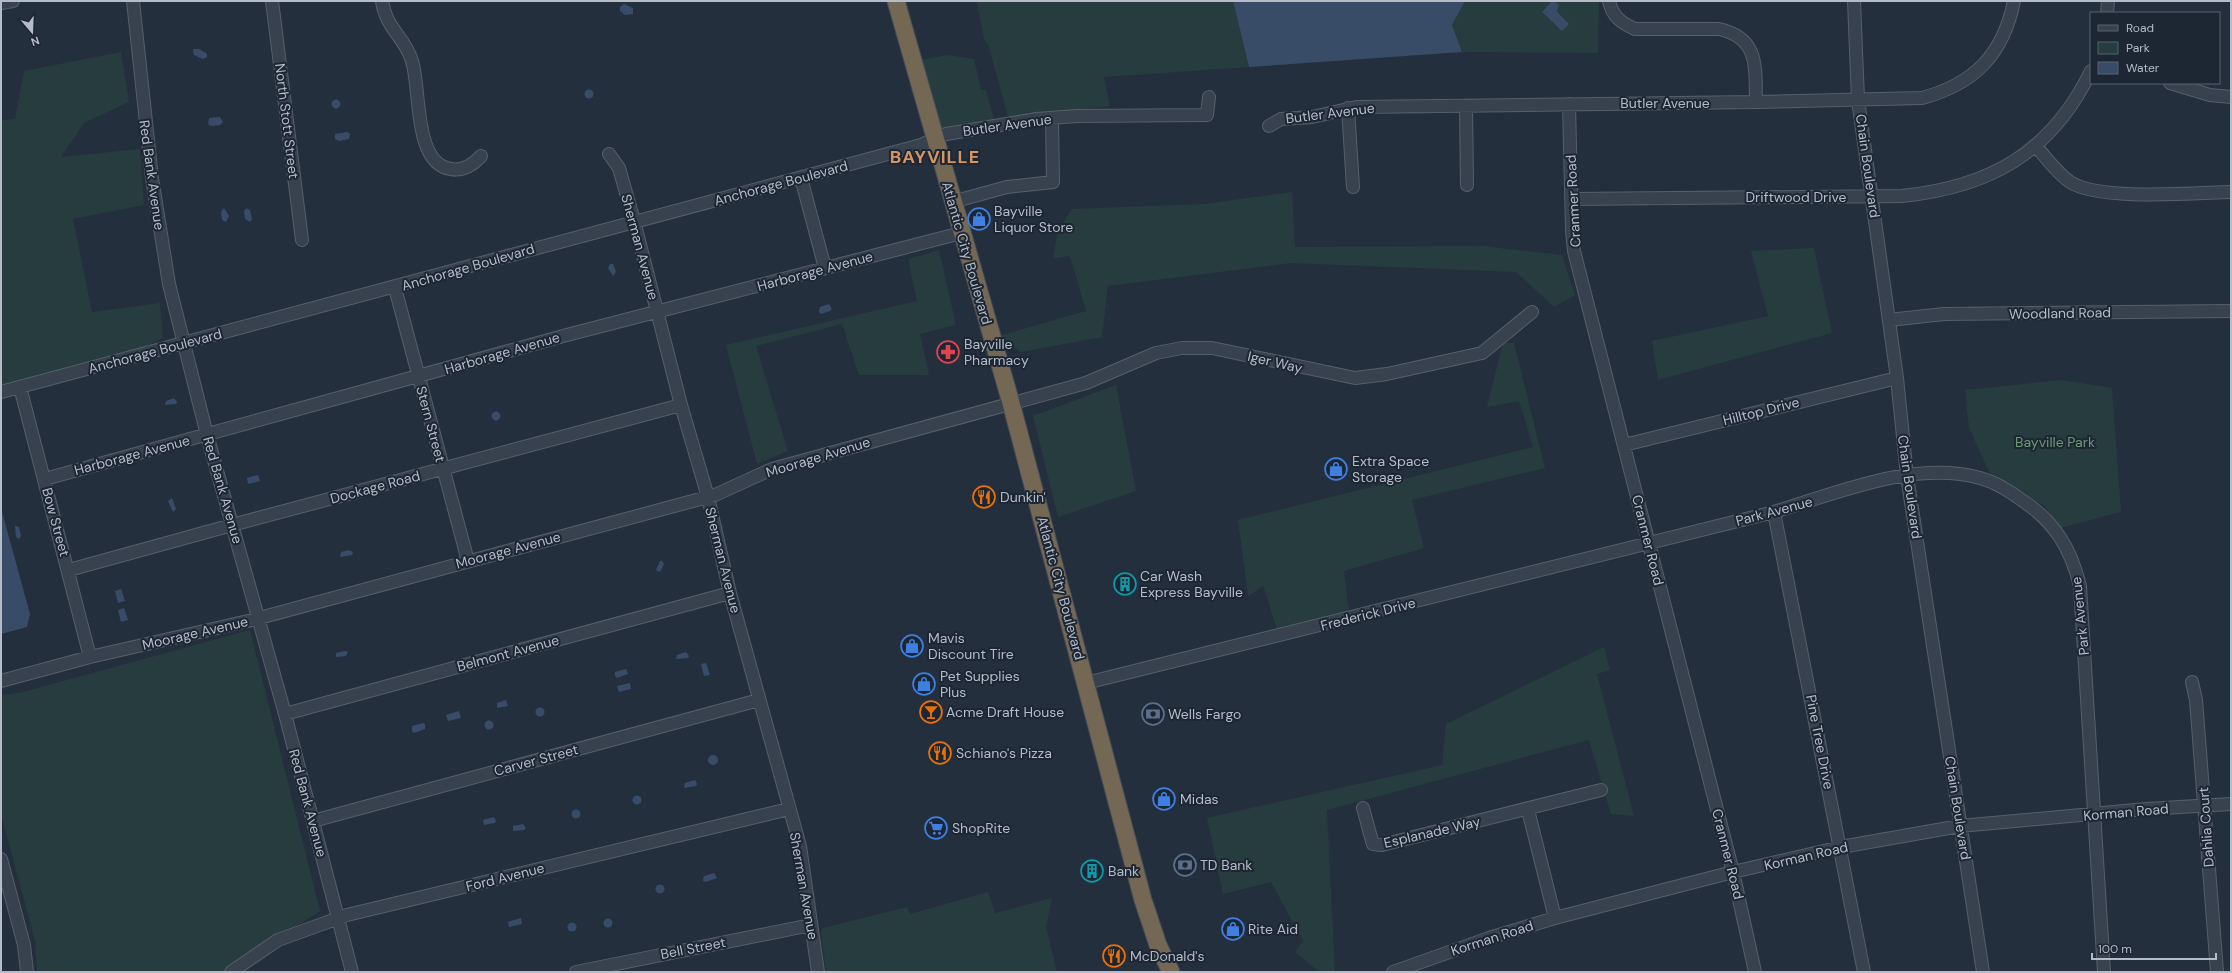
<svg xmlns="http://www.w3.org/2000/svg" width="2232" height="973" font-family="'DM Sans',sans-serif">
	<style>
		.green { fill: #263c3f }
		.water { fill: #394c67 }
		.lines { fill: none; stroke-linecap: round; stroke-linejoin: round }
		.minor-casing { stroke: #565f6c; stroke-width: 14 }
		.highway-casing { stroke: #434c59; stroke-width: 19 }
		.minor { stroke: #38414e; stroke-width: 12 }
		.highway { stroke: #746855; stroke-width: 17 }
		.labels { text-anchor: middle; stroke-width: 4; stroke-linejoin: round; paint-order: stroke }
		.street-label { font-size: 14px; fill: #b4bcc9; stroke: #1d2633 }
		.poi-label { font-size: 14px; fill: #b4bcc9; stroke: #1d2633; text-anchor: start }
		.park-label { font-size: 14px; fill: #6b9a76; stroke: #1d2633 }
		.district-label { font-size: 18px; font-weight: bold; letter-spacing: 1px; fill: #d59563; stroke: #1d2633 }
	</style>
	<rect width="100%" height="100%" fill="#242f3e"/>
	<path class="green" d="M 976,1 L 1233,1 L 1249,67 L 1104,77 L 1110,106 L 1008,117 L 988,44 L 985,42 Z
		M 1465,1 L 1599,1 L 1598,53 L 1462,52 L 1452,25 Z
		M 121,52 L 129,102 L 84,123 L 61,157 L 140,149 L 144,205 L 73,219 L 92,312 L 160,303 L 163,338 L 142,348 L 1,387 L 1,120 L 15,119 L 24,71 Z
		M 948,55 L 974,59 L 981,90 L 986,90 L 994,120 L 941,129 L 920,60 Z
		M 1292,192 L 1295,247 L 1482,246 L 1562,255 L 1575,295 L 1554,307 L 1516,272 L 1291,263 L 1108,286 L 1102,337 L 1021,352 L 999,336 L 1086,311 L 1070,256 L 1053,258 L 1058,231 L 1072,209 L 1204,204 Z
		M 1814,248 L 1832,333 L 1658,380 L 1652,341 L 1768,316 L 1751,251 Z
		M 939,250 L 956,325 L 920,334 L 929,375 L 859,375 L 842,324 L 756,346 L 788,451 L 757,464 L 726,345 L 917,301 L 908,259 Z
		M 1503,343 L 1514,343 L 1545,468 L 1412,500 L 1424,548 L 1344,571 L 1349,613 L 1278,632 L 1263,586 L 1248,596 L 1238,520 L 1533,447 L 1519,401 L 1487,407 Z
		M 2062,380 L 2112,388 L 2121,512 L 2060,528 L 2045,506 L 1991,476 L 1969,428 L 1965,390 Z
		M 1116,385 L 1136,491 L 1058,517 L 1033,416 Z
		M 250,630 L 320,911 L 225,972 L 37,972 L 35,941 L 1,814 L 1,695 L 23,692 Z
		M 1604,647 L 1610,670 L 1597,674 L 1634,816 L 1611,814 L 1589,740 L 1327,810 L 1335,972 L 1319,972 L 1295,952 L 1303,941 L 1271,882 L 1223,894 L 1207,818 L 1442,765 L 1446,724 Z
		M 988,892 L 995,913 L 1052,898 L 1046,927 L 1057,972 L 826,972 L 821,931 L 823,928 L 907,907 L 910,914 Z"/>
	<path class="water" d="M 1233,1 L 1465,1 L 1452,25 L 1462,52 L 1249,67 Z
		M 1552,1 L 1559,4 L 1557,12 L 1569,24 L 1562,31 L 1542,12 Z
		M 624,4 L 633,8 L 633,14 L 625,15 L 620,11 L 620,7 Z
		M 194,49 L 199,49 L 207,54 L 207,57 L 203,59 L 194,55 L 193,50 Z
		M584.5 94a4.5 4.5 0 1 1 9 0a4.5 4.5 0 1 1-9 0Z
		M331.5 104a4.5 4.5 0 1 1 9 0a4.5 4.5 0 1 1-9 0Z
		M 220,117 L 223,122 L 220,125 L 211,126 L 208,124 L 209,118 Z
		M 347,132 L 350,134 L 349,139 L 339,141 L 335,139 L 335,134 Z
		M 224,208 L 229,216 L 226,222 L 222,220 L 221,212 Z
		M 246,208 L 250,210 L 252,219 L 250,222 L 245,219 L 244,211 Z
		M 610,264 L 613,264 L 616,272 L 613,276 L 608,268 Z
		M 829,304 L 832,309 L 830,311 L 821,314 L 819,312 L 820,307 Z
		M 174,398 L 177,402 L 176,404 L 165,405 L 166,401 Z
		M491.5 416a4.5 4.5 0 1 1 9 0a4.5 4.5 0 1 1-9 0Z
		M 258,475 L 260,481 L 248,484 L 247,478 Z
		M 172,498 L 176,509 L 173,512 L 168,501 Z
		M 1,508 L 30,614 L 27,627 L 1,634 Z
		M 15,526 L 19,527 L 21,536 L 19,539 L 16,537 Z
		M 349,550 L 353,552 L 352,555 L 340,557 L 341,552 Z
		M 660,561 L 662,561 L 664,564 L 660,572 L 656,570 Z
		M 121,589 L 125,601 L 118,603 L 115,591 Z
		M 124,608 L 128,620 L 121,622 L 118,610 Z
		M 345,651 L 348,652 L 346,656 L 336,657 L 336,653 Z
		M 686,652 L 689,656 L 688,658 L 676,659 L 677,655 Z
		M 706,663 L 710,675 L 704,676 L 701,664 Z
		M 626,669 L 628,674 L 617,678 L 615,676 L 615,672 Z
		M 630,683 L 631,689 L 619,692 L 617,686 Z
		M 506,700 L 508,706 L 497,708 L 497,703 Z
		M535.5 712a4.5 4.5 0 1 1 9 0a4.5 4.5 0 1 1-9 0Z
		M 459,711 L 461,718 L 448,721 L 446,715 Z
		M484.5 725a4.5 4.5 0 1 1 9 0a4.5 4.5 0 1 1-9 0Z
		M 423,723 L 425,724 L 425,729 L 414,733 L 412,731 L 412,726 Z
		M708 760a5 5 0 1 1 10 0a5 5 0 1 1-10 0Z
		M 695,780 L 697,784 L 696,786 L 684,788 L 685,783 Z
		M632.5 800a4.5 4.5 0 1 1 9 0a4.5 4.5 0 1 1-9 0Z
		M571.5 814a4.5 4.5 0 1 1 9 0a4.5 4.5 0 1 1-9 0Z
		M 494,817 L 496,821 L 495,823 L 484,825 L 483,820 Z
		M 523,824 L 526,828 L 524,830 L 513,831 L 513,826 Z
		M 714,873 L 717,878 L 706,882 L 703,881 L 704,876 Z
		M655.5 889a4.5 4.5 0 1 1 9 0a4.5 4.5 0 1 1-9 0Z
		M 521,918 L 522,924 L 509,927 L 508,922 Z
		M603.5 923a4.5 4.5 0 1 1 9 0a4.5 4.5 0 1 1-9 0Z
		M567.5 927a4.5 4.5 0 1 1 9 0a4.5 4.5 0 1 1-9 0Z"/>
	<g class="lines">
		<g class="minor-casing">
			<path id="minor" d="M 133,1 L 152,178 L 169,284 L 207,435 L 285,714 L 352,972
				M 272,1 L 302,240
				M 382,1 C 386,29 405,37 412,61 C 421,89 413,164 451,169 C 463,171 473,165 481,156
				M 1609,1 C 1612,16 1621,23 1635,29 L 1719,29 C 1760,38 1755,68 1756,102
				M 1854,1 L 1858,100 L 1897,378 L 1907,476 L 1983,972
				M 1,3 L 13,1
				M 2107,13 L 2108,1
				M 2170,83 L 2210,95 L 2231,97
				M 1569,104 L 1572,231 L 1574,251 L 1733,872 L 1755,972
				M 1466,106 L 1467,185
				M 1348,108 L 1353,187
				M 1269,126 L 1281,119 L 1312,117 L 1357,107 L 1756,102 L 1922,98 C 1974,84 2003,55 2014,1
				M 2036,146 C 2046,158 2057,173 2070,182 C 2099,201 2193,193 2231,192
				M 609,154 L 619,168 L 634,221 L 681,405 L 708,497 L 730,593 L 800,846 L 818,972
				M 801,178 L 825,268
				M 1572,199 L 1902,196 C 1990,187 2051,153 2091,71
				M 952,202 L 1007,187 L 1053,182 L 1052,118
				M 395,288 L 468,561
				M 1889,320 L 1944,314 L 2231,311
				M 20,387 L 90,657
				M 1,392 L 921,145 L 946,134 L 1037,119 L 1077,116 L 1207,115 L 1209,97
				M 1624,445 L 1897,378
				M 45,479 L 563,336 L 961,233
				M 1774,512 L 1864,972
				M 69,570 L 232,525 L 681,405
				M 1,681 L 90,657 L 248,621 L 715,495 L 772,469 L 1086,383 L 1156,353 L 1182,348 L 1212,348 L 1355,378 L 1387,374 L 1482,353 L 1532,312
				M 2192,682 L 2196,700 L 2217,972
				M 1086,683 L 1774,512 C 1837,493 1914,460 1980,478 C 1995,482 2011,492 2023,501 C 2055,522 2071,549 2080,586 L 2104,972
				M 285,714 L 730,593
				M 1363,808 L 1372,841 L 1373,844 L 1382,845 L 1601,790
				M 1528,810 L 1555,918
				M 313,821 L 759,700
				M 1,859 L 24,945 L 27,972
				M 231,972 L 278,940 L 347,915 L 789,809
				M 576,972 L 811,925
				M 1393,972 L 1489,938 L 1555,918 L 1733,872 L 1841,847 L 1960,826 L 2146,809 L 2231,804"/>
		</g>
		<g class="highway-casing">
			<path id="highway" d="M 896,1 L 1011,403 L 1143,900 L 1158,945 L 1171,972"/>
		</g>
		<use href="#minor" class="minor"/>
		<use href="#highway" class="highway"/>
	</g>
	<defs>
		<g id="shop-ring" transform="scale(1.15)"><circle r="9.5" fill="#1d2633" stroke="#3f7fe0" stroke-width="1.5"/><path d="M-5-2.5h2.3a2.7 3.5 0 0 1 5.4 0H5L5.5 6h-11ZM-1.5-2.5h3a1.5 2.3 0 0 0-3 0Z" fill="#3f7fe0"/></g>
		<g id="pharmacy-ring" transform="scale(1.15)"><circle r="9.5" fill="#1d2633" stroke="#e0444e" stroke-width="1.5"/><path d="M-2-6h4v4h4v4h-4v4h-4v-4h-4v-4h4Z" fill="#e0444e"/></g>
		<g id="restaurant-ring" transform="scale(1.15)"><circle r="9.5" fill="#1d2633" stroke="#e8710a" stroke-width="1.5"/><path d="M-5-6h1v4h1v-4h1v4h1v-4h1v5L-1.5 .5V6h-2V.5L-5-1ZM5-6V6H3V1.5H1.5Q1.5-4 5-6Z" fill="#e8710a"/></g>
		<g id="building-ring" transform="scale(1.15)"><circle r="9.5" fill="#1d2633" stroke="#0f9aa8" stroke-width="1.5"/><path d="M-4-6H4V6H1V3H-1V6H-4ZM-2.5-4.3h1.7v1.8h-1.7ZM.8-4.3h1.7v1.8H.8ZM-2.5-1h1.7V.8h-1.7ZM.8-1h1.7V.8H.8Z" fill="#0f9aa8"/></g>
		<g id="bar-ring" transform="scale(1.15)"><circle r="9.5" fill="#1d2633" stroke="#e8710a" stroke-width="1.5"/><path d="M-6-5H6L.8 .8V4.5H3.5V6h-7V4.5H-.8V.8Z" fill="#e8710a"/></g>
		<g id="bank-ring" transform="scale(1.15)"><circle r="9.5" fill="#1d2633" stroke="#5c6f8a" stroke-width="1.5"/><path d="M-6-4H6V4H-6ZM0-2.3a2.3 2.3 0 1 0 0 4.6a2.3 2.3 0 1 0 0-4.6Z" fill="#5c6f8a"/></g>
		<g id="supermarket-ring" transform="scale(1.15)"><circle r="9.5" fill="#1d2633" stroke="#3f7fe0" stroke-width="1.5"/><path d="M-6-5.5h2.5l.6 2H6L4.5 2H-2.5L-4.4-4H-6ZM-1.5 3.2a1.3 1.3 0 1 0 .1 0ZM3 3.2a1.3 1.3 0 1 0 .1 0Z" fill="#3f7fe0"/></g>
	</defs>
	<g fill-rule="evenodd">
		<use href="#shop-ring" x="979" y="219"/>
		<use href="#pharmacy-ring" x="948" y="352"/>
		<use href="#shop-ring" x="1336" y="469"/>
		<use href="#restaurant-ring" x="984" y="497"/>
		<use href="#building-ring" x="1125" y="584"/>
		<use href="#shop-ring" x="912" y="646"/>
		<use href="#shop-ring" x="924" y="684"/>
		<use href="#bar-ring" x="931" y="712"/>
		<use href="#bank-ring" x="1153" y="714"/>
		<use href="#restaurant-ring" x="940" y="753"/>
		<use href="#shop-ring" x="1164" y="799"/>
		<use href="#supermarket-ring" x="936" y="828"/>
		<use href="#bank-ring" x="1185" y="865"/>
		<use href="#building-ring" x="1092" y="871"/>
		<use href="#shop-ring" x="1233" y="929"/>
		<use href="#restaurant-ring" x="1114" y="956"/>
	</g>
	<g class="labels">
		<g class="street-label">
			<text x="1665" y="108">Butler Avenue</text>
			<text transform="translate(1330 113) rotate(-7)" y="5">Butler Avenue</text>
			<text transform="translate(287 121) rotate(83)" y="5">North Stott Street</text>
			<text transform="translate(1007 125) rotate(-8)" y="5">Butler Avenue</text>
			<text transform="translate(1868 166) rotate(82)" y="5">Chain Boulevard</text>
			<text transform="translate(152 175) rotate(82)" y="5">Red Bank Avenue</text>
			<text transform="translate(781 183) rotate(-15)" y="5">Anchorage Boulevard</text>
			<text x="1796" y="202">Driftwood Drive</text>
			<text transform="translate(1573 201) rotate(-93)" y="5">Cranmer Road</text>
			<text transform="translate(640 247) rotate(75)" y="5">Sherman Avenue</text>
			<text transform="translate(967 253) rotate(74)" y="5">Atlantic City Boulevard</text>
			<text transform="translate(468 267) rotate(-16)" y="5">Anchorage Boulevard</text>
			<text transform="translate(815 271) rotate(-15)" y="5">Harborage Avenue</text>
			<text transform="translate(2060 313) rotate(-1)" y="5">Woodland Road</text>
			<text transform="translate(155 351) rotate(-15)" y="5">Anchorage Boulevard</text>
			<text transform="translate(502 353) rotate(-16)" y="5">Harborage Avenue</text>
			<text transform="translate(1275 362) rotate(13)" y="5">Iger Way</text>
			<text transform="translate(1761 411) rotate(-14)" y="5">Hilltop Drive</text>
			<text transform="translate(431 424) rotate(75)" y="5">Stern Street</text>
			<text transform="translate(132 455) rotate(-15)" y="5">Harborage Avenue</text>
			<text transform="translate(818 457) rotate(-17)" y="5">Moorage Avenue</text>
			<text transform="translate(375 487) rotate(-15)" y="5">Dockage Road</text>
			<text transform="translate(1910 487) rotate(82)" y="5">Chain Boulevard</text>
			<text transform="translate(223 490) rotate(74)" y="5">Red Bank Avenue</text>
			<text transform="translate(1774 511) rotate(-15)" y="5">Park Avenue</text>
			<text transform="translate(56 522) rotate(75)" y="5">Bow Street</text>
			<text transform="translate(1648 540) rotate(76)" y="5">Cranmer Road</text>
			<text transform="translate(508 550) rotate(-15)" y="5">Moorage Avenue</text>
			<text transform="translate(723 560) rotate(76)" y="5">Sherman Avenue</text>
			<text transform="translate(1061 588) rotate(75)" y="5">Atlantic City Boulevard</text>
			<text transform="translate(1368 614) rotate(-14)" y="5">Frederick Drive</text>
			<text transform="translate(2080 616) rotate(-96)" y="5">Park Avenue</text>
			<text transform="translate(195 633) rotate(-13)" y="5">Moorage Avenue</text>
			<text transform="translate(508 653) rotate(-15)" y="5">Belmont Avenue</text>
			<text transform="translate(1820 742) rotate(79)" y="5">Pine Tree Drive</text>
			<text transform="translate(536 760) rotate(-15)" y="5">Carver Street</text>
			<text transform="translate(308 803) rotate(75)" y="5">Red Bank Avenue</text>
			<text transform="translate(1958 808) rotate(81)" y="5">Chain Boulevard</text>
			<text transform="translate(2126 812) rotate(-5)" y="5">Korman Road</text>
			<text transform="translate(2206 827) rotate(-94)" y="5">Dahlia Court</text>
			<text transform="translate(1432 832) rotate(-13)" y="5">Esplanade Way</text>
			<text transform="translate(1728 854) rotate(76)" y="5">Cranmer Road</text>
			<text transform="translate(1806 856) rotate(-13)" y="5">Korman Road</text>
			<text transform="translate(505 877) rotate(-14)" y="5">Ford Avenue</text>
			<text transform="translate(804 886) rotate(80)" y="5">Sherman Avenue</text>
			<text transform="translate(1492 938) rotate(-18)" y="5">Korman Road</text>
			<text transform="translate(693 948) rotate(-11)" y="5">Bell Street</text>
		</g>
		<g class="poi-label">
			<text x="994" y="216">Bayville<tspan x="994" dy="16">Liquor Store</tspan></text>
			<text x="964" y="349">Bayville<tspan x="964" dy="16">Pharmacy</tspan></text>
			<text x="1352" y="466">Extra Space<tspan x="1352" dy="16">Storage</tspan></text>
			<text x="1000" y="502">Dunkin'</text>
			<text x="1140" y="581">Car Wash<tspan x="1140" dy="16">Express Bayville</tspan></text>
			<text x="928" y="643">Mavis<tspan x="928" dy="16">Discount Tire</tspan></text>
			<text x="940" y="681">Pet Supplies<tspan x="940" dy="16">Plus</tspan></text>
			<text x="946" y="717">Acme Draft House</text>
			<text x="1168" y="719">Wells Fargo</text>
			<text x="956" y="758">Schiano's Pizza</text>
			<text x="1180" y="804">Midas</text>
			<text x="952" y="833">ShopRite</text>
			<text x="1200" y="870">TD Bank</text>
			<text x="1108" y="876">Bank</text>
			<text x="1248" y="934">Rite Aid</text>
			<text x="1130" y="961">McDonald's</text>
		</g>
		<g class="park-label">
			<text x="2055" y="447">Bayville Park</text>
		</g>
		<g class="district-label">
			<text x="935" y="163">BAYVILLE</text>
		</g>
	</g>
	<rect width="2232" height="973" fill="none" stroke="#b4bcc9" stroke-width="4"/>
	<rect x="2090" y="12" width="130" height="72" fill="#1d2633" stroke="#59626f"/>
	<rect x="2098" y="25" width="20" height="6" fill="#38414e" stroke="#59626f"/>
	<text x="2126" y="32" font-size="12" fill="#b4bcc9">Road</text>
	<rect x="2098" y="42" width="20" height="12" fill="#263c3f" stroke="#59626f"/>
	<text x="2126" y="52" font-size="12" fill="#b4bcc9">Park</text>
	<rect x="2098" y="62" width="20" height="12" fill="#394c67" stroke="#59626f"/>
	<text x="2126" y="72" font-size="12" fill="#b4bcc9">Water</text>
	<g transform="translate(32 32) rotate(161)" stroke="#1d2633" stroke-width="3" paint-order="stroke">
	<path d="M0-3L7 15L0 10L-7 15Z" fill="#b4bcc9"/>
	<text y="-6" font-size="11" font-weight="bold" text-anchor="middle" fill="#b4bcc9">N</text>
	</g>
	<path d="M2092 953v6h124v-6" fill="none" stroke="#b4bcc9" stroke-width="2"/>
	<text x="2098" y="953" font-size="12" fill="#b4bcc9" stroke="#1d2633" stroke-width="3" paint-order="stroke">100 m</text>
</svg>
